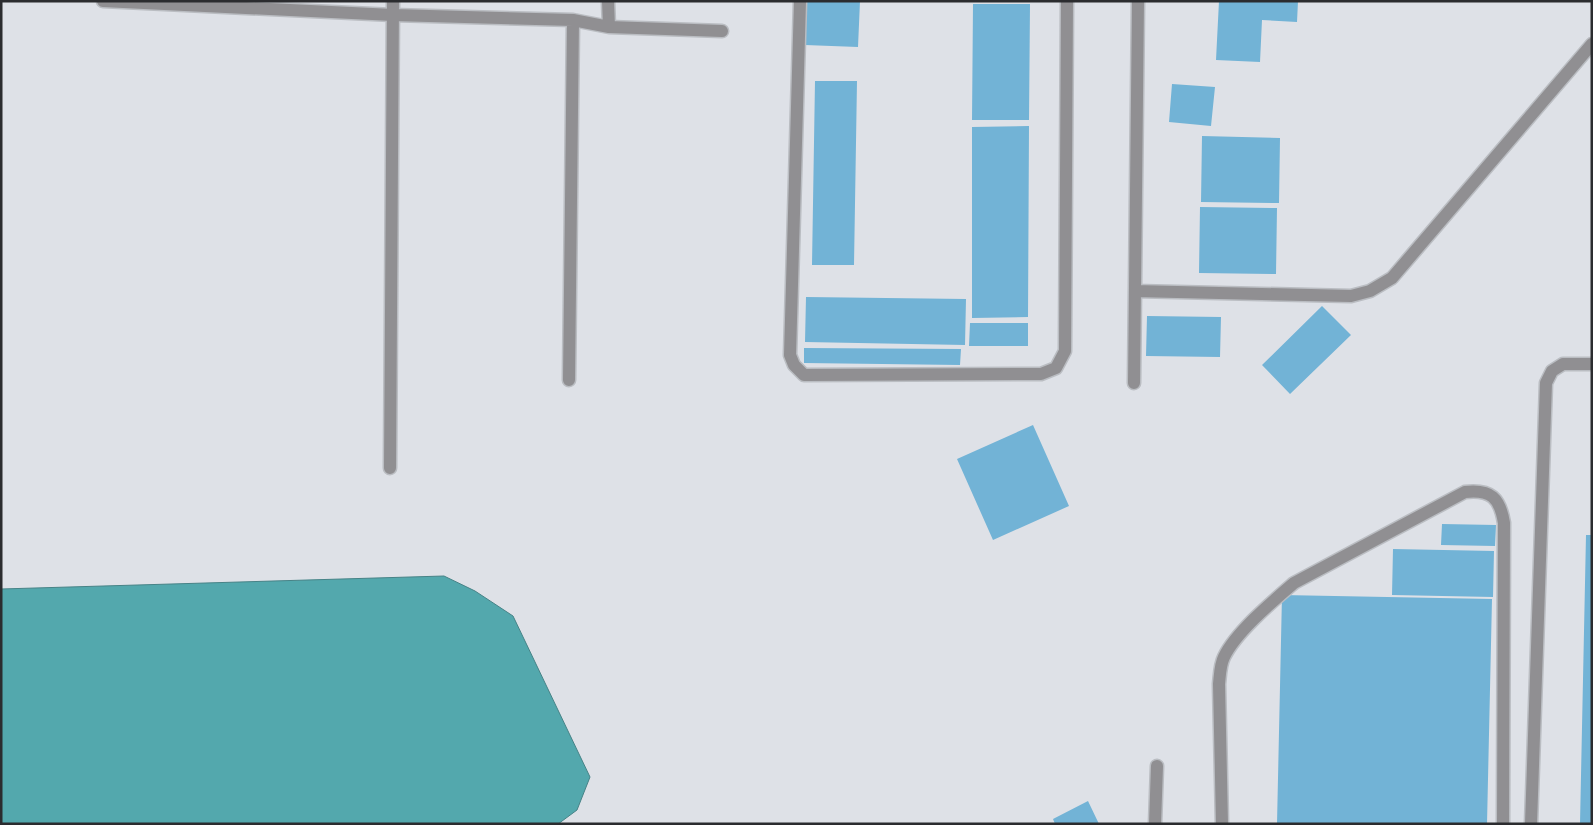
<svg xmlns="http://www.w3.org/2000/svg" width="1593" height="825" font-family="Merriweather,serif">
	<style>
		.water { fill: #53a8ad; stroke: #478387 }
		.building { fill: #72b3d6 }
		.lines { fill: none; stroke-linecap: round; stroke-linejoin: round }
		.lane-casing { stroke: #babdc2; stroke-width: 15 }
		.lane { stroke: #908f92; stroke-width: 12 }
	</style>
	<rect width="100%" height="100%" fill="#dee1e7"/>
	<path class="water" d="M 444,576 L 475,591 L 513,616 L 590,777 L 577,810 L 558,824 L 1,824 L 1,589 Z"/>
	<path class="building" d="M 806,1 L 860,1 L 858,47 L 805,45 Z
		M 1219,1 L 1298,1 L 1297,22 L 1262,20 L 1260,62 L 1216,60 Z
		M 973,4 L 1030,4 L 1029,120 L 972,120 Z
		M 815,81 L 857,81 L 854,265 L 812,265 Z
		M 1172,84 L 1215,87 L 1211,126 L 1169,122 Z
		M 1029,126 L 1028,317 L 972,318 L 972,127 Z
		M 1202,136 L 1280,138 L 1279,203 L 1201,202 Z
		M 1200,207 L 1277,208 L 1276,274 L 1199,273 Z
		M 806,297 L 966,299 L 965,345 L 805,342 Z
		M 1322,306 L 1351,335 L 1290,394 L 1262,365 Z
		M 1147,316 L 1221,317 L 1220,357 L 1146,356 Z
		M 970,323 L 1028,323 L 1028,346 L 969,346 Z
		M 804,348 L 961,349 L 960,365 L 804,363 Z
		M 1033,425 L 1069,506 L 993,540 L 957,459 Z
		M 1442,524 L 1496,525 L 1495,546 L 1441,545 Z
		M 1586,535 L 1592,535 L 1592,824 L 1580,824 Z
		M 1393,549 L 1494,551 L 1493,597 L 1392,595 Z
		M 1282,595 L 1492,599 L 1487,824 L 1277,824 Z
		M 1088,801 L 1099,824 L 1055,824 L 1053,819 Z"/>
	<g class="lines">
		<g class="lane-casing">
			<path id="lane" d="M 103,1 L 393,15 L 573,20 L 609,27 L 722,31
				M 608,1 L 609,27
				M 800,1 L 790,355 L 794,365 L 804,375 L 1041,374 L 1056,368 L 1065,351 L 1067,1
				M 1135,291 L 1351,296 L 1370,291 L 1392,278 L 1592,44
				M 569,380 L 573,20
				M 1134,383 L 1138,1
				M 390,468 L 393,1
				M 1155,824 L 1157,766
				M 1222,824 L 1219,684 C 1220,675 1220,665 1224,657 C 1236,632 1273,601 1294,583 L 1465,492 C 1491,489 1500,498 1504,523 L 1503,824
				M 1531,824 L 1546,383 L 1552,371 L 1563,364 L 1592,364"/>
		</g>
		<use href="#lane" class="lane"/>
	</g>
	<rect width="1593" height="825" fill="none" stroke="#2b2c2f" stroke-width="5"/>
</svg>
